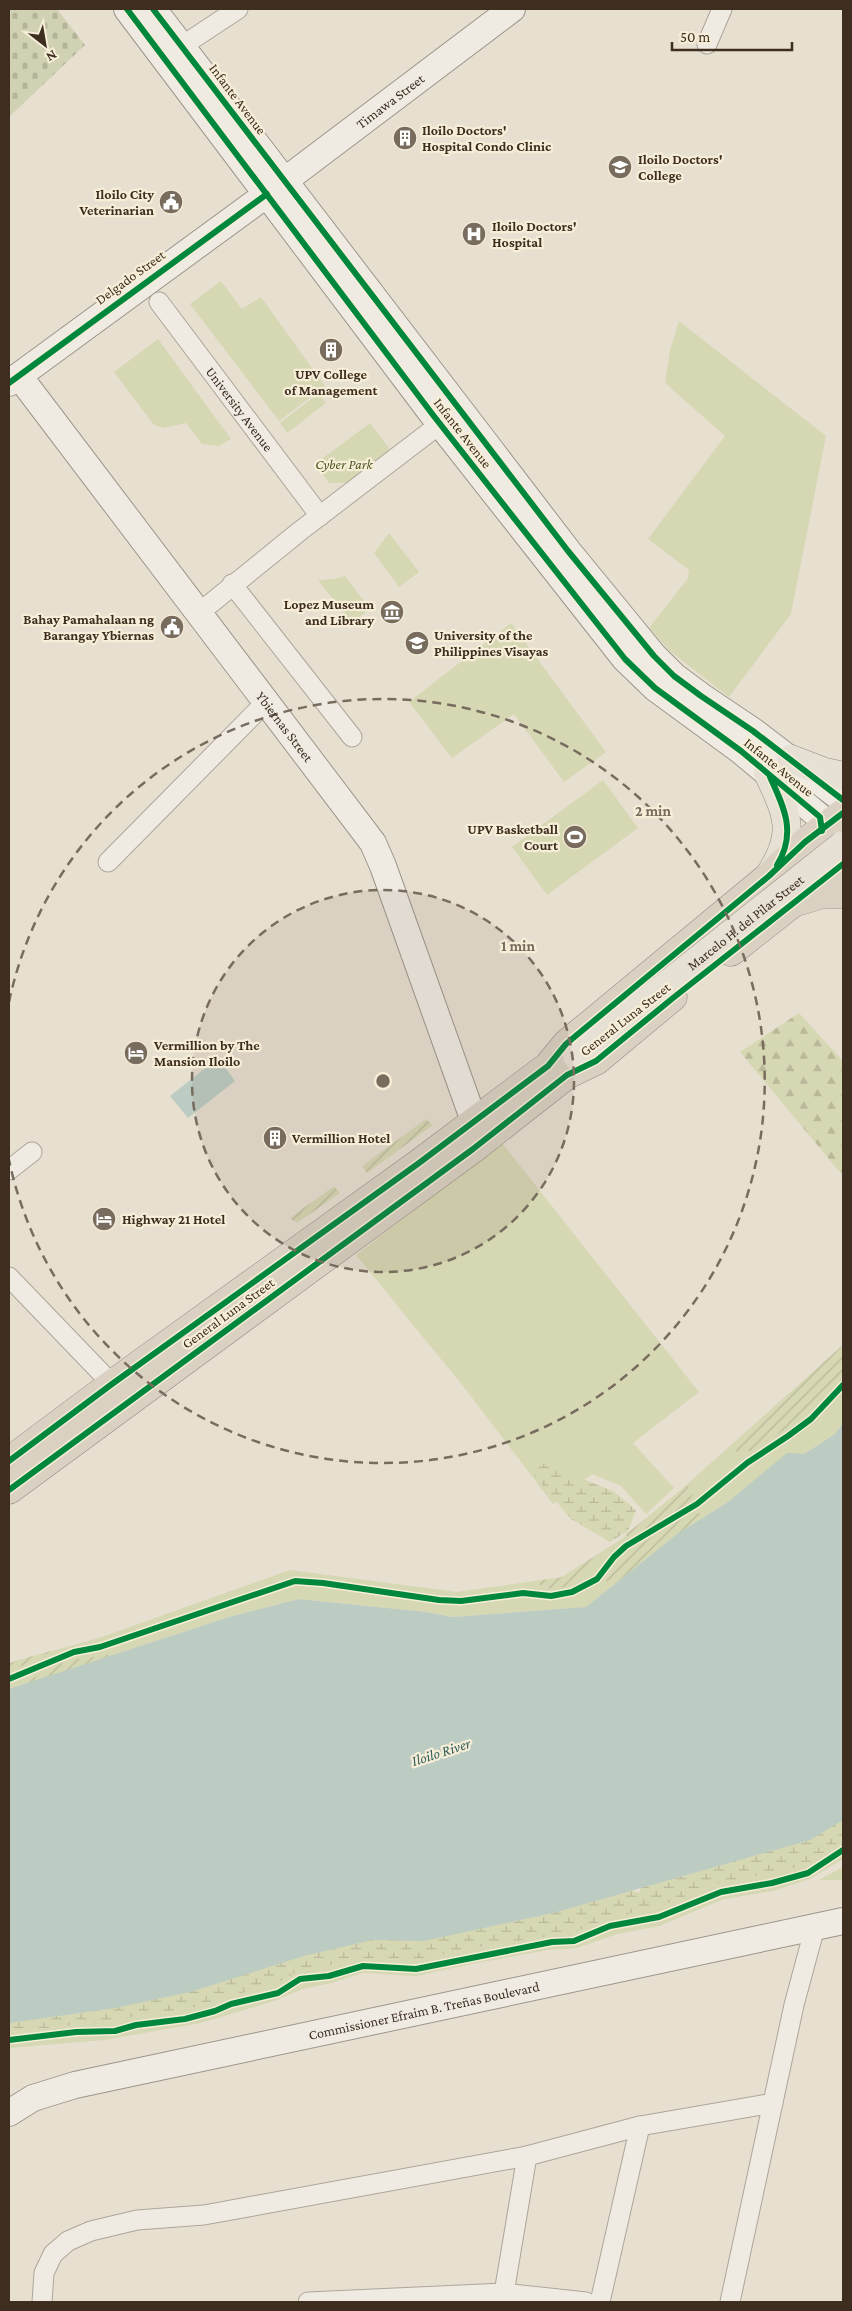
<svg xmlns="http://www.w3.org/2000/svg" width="852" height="2311" font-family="'Crimson Pro',serif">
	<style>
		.green { fill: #d6d7b3 }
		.forest { fill: url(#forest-firs) }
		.wetland { fill: url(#wetland-marsh) }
		.cemetery { fill: url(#cemetery-stones) }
		.garden { fill: url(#garden-furrows) }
		.water { fill: #bcccc2 }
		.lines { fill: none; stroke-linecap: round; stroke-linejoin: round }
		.street-casing { stroke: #ada599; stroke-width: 21 }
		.secondary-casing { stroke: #9c958a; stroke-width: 28 }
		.primary-casing { stroke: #928b80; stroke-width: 29 }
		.highway-casing { stroke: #928b80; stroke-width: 29 }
		.street { stroke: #efebe3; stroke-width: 19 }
		.secondary { stroke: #efebe3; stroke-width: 26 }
		.primary { stroke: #e6e1d4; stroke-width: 28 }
		.highway { stroke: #dad1c2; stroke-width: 28 }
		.primary-bridge-casing { stroke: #928b80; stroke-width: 29; stroke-linecap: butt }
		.primary-bridge { stroke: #e6e1d4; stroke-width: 28 }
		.cycleway-casing { stroke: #f7eed8; stroke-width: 9 }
		.cycleway { stroke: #00873e; stroke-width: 6 }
		.ring { fill: none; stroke: #786c5e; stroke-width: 2.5; stroke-dasharray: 9 6 }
		.labels { text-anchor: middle; stroke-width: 4.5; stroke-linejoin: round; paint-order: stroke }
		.street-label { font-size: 14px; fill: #3d2e20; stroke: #f7eed8 }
		.poi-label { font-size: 14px; font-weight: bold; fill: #3d2e20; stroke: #f7eed8; text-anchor: start }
		.park-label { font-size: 14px; font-style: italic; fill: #4d5a26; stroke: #f7eed8 }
		.water-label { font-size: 15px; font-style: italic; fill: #2f5d5a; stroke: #f7eed8 }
		.centre { fill: #786c5e; stroke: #f7eed8; stroke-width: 2.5 }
		.ring-label { font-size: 15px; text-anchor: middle; font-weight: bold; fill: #786c5e; stroke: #f7eed8; stroke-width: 4.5; stroke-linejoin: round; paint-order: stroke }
	</style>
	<defs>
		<pattern id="forest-firs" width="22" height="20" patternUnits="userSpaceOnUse" patternTransform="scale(1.25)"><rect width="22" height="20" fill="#d6d7b3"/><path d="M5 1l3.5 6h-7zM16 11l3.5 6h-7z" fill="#b9b99a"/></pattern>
		<pattern id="wetland-marsh" width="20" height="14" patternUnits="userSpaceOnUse" patternTransform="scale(1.25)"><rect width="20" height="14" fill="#d6d7b3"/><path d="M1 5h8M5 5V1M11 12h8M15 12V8" fill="none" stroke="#b9b99a"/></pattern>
		<pattern id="cemetery-stones" width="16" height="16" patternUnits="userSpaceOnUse" patternTransform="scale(1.25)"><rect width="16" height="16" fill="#d1d1b3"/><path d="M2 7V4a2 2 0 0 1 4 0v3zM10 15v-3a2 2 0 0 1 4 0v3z" fill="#b4b49a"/></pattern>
		<pattern id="garden-furrows" width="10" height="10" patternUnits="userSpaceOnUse" patternTransform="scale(1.25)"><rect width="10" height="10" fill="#d6d7b3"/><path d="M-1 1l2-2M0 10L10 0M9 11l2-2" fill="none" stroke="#b9b99a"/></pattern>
	</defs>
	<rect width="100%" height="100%" fill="#e7e0d1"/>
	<path class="green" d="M 221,281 L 242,309 L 261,297 L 325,386 L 279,421 L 190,304 Z
		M 679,321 L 826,436 L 791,614 L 729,697 L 670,651 L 649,628 L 688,578 L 689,570 L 648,539 L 725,436 L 665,383 L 670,350 Z
		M 158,339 L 231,439 L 219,446 L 202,444 L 186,423 L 163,428 L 154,425 L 114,372 Z
		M 319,393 L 326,403 L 287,433 L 280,423 Z
		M 370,423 L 391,451 L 350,483 L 329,483 L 315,464 Z
		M 389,533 L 419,572 L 399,587 L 374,553 Z
		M 345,576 L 370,609 L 352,623 L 318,580 L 334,579 Z
		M 511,623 L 606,752 L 564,782 L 514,714 L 452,758 L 409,702 Z
		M 603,780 L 638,828 L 547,895 L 512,847 Z
		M 502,1143 L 699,1392 L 633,1443 L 674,1488 L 646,1514 L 621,1486 L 592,1474 L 553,1504 L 463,1386 L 356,1255 Z
		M 843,1345 L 843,1423 L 835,1434 L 677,1534 L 586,1607 L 453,1617 L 426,1612 L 299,1599 L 229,1617 L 9,1689 L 9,1663 L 99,1638 L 290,1570 L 457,1592 L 562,1577 L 623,1538 L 665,1504 Z
		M 843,1842 L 843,1859 L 810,1879 L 773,1891 L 724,1899 L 659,1926 L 617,1934 L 577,1948 L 548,1950 L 471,1964 L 416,1976 L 362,1973 L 332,1983 L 303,1989 L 274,2001 L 201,2023 L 104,2040 L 9,2048 L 9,2032 L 104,2022 L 196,2007 L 228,1996 L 272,1986 L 297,1972 L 359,1959 L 416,1960 L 468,1949 L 575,1932 L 609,1918 L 658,1907 L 720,1883 L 803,1866 Z
		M 843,1867 L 843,1880 L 819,1880 Z"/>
	<path class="forest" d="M 799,1013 L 843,1061 L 843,1176 L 740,1052 Z"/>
	<path class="wetland" d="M 542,1463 L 613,1491 L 636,1510 L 628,1531 L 610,1542 L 571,1519 L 532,1473 Z
		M 843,1793 L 843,1842 L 803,1866 L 720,1883 L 658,1907 L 609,1918 L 575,1932 L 468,1949 L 416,1960 L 359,1959 L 297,1972 L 272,1986 L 228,1996 L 196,2007 L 104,2022 L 9,2032 L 9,2002 L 612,1883 L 639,1893 L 652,1858 Z"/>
	<path class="cemetery" d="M 9,9 L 57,9 L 85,45 L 10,116 L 9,146 Z"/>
	<path class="garden" d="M 426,1119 L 433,1125 L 367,1173 L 362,1166 Z
		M 334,1186 L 340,1193 L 297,1223 L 290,1218 Z
		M 843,1345 L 843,1376 L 807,1415 L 752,1451 L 737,1452 L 730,1447 Z
		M 687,1485 L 693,1494 L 689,1503 L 630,1538 L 625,1535 Z
		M 693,1513 L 708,1514 L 677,1534 L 609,1588 L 605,1577 C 629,1547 660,1532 693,1513 Z
		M 605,1550 C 591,1574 573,1592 542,1588 L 537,1581 L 562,1577 Z
		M 54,1650 L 11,1671 L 9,1671 L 9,1663 Z
		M 123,1653 L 32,1682 L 19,1686 L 59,1664 L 76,1659 Z"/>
	<path class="water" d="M 218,1058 L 235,1081 L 188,1118 L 170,1096 Z
		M 843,1423 L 843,1820 L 810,1840 L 553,1913 L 424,1941 L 372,1940 L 304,1956 L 190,1992 L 115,2008 L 9,2023 L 9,1689 L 229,1617 L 299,1599 L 426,1612 L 453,1617 L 586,1607 L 677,1534 L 728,1502 L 787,1453 L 804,1454 L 835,1434 Z"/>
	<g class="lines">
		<g class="street-casing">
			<g id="street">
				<path d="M 707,44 L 722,9"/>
				<path d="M 182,46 L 238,9"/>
				<path id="s1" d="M 159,302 L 320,516"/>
				<path d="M 232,584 L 352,737"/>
				<path d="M 198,611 L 210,604 L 300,531 L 440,424"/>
				<path d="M 108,862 L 265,703"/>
				<path d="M 9,1170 L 32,1152"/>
				<path d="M 9,1277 L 112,1384"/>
				<path d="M 504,2293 L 527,2156"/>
				<path d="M 42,2302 L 44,2273 L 53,2254 L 68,2241 L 91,2231 L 137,2220 L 204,2215 L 527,2156 L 640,2126 L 773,2103"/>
				<path d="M 308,2302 L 504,2293 L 586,2302"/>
				<path d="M 600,2302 L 640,2126"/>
				<path d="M 730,2302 L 794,2005 L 815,1927"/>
			</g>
		</g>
		<g class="secondary-casing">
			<g id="secondary">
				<path d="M 127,9 L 433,415 L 625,659 L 655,688 L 741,751 L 820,817 L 822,831"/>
				<path d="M 153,9 L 568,551 L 654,656 L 674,676 L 701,696 L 753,731 L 843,800"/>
				<path id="s2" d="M 19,376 L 373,843 L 383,866 L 474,1121"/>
				<path id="s3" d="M 9,383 L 267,194 L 512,9"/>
				<path id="s4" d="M 9,2113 L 33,2098 L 75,2085 L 843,1921"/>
			</g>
		</g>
		<g class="primary-casing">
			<path id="primary" d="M 791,759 L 825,772 L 843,776
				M 768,773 C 788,816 797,833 769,876"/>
		</g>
		<g class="highway-casing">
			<path id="highway" d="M 800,901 L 823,894 L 843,894
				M 731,952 L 843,864
				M 9,1461 L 112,1384 L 419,1163 L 548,1066 L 566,1044 L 578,1034 L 769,876 L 805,842 L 843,813
				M 9,1490 L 473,1149 L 567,1075 L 596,1061 L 673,997"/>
		</g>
		<use href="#street" class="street"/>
		<use href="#secondary" class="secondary"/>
		<use href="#primary" class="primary"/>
		<use href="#highway" class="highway"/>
		<g class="primary-bridge-casing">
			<g id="primary-bridge">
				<path id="s5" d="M 577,1056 L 843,845"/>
			</g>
		</g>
		<use href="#primary-bridge" class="primary-bridge"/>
		<g class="cycleway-casing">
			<path id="cycleway" d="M 127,9 L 433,415 L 625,659 L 655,688 L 741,751 L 820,817 L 822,831
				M 153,9 L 568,551 L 654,656 L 674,676 L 701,696 L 753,731 L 843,800
				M 9,383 L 267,194
				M 770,777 C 784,807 797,833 777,865
				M 9,1461 L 112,1384 L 419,1163 L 548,1066 L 566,1044 L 578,1034 L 769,876 L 805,842 L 843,813
				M 9,1490 L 473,1149 L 567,1075 L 596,1061 L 673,998 L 843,864
				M 9,1679 L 74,1652 L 100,1647 L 295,1581 L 323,1583 L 439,1600 L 461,1601 L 523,1593 L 551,1596 L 572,1592 L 597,1579 L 614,1557 L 626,1546 L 697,1504 L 747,1463 L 788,1436 L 811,1419 L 843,1385
				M 9,2040 L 76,2032 L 115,2031 L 136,2025 L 185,2019 L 215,2011 L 231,2004 L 278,1993 L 300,1979 L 329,1976 L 363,1966 L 416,1969 L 552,1942 L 574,1941 L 610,1926 L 659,1917 L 721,1892 L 772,1883 L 808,1873 L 843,1850"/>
		</g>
		<use href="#cycleway" class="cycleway"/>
	</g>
	<circle cx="383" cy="1081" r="191" fill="#786c5e" fill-opacity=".12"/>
	<g class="ring">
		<circle cx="383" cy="1081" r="191"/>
		<path d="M9 1002A382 382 0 1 1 9 1160"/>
	</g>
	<defs>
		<g id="building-disc" transform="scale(1.25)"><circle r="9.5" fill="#786c5e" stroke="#f7eed8"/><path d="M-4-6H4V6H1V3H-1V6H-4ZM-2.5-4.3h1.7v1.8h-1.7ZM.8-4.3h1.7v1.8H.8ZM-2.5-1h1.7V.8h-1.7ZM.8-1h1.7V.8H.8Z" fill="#fff"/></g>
		<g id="university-disc" transform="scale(1.25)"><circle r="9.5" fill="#786c5e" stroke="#f7eed8"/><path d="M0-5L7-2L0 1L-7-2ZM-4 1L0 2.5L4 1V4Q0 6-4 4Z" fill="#fff"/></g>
		<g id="civic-disc" transform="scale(1.25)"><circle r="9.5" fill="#786c5e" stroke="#f7eed8"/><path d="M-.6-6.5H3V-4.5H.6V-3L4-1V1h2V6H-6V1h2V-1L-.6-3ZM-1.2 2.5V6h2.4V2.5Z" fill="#fff"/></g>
		<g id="hospital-disc" transform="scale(1.25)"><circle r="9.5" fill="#786c5e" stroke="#f7eed8"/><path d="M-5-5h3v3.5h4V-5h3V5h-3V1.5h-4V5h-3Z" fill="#fff"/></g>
		<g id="museum-disc" transform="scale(1.25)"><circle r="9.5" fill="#786c5e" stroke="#f7eed8"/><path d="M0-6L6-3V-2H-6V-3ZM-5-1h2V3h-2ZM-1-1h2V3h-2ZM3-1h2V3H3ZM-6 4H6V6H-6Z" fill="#fff"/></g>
		<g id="stadium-disc" transform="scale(1.25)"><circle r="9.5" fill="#786c5e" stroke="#f7eed8"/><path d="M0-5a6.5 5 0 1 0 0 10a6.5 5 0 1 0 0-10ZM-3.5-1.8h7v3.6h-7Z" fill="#fff"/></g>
		<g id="hotel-disc" transform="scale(1.25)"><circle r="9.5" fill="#786c5e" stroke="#f7eed8"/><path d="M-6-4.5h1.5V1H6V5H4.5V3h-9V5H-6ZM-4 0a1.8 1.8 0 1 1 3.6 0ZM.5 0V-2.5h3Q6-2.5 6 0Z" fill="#fff"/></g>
	</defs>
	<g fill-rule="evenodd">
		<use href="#building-disc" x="405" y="138"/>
		<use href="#university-disc" x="620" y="167"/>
		<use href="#civic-disc" x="171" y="202"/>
		<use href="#hospital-disc" x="474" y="234"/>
		<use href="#building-disc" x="331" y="350"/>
		<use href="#museum-disc" x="392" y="612"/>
		<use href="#civic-disc" x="172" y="627"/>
		<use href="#university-disc" x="417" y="643"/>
		<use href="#stadium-disc" x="575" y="837"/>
		<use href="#hotel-disc" x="136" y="1053"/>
		<use href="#building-disc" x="275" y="1138"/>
		<use href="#hotel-disc" x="104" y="1219"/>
	</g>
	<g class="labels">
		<g class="street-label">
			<text transform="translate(238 99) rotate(53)" y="5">Infante Avenue</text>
			<text dy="5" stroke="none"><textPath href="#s3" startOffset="474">Timawa Street</textPath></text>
			<text transform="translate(130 277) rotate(-36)" y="5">Delgado Street</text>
			<text dy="5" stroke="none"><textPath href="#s1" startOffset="134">University Avenue</textPath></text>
			<text transform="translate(463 433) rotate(52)" y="5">Infante Avenue</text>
			<text dy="5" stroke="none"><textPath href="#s2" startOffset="440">Ybiernas Street</textPath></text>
			<text transform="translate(779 767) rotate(39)" y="5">Infante Avenue</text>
			<text dy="5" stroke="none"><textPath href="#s5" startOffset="215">Marcelo H. del Pilar Street</textPath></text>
			<text transform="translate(625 1019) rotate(-38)" y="5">General Luna Street</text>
			<text transform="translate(228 1313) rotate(-36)" y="5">General Luna Street</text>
			<text dy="5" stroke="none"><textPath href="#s4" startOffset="429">Commissioner Efraim B. Treñas Boulevard</textPath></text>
		</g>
		<g class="poi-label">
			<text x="422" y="135">Iloilo Doctors'<tspan x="422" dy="16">Hospital Condo Clinic</tspan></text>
			<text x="638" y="164">Iloilo Doctors'<tspan x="638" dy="16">College</tspan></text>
			<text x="154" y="199" text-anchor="end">Iloilo City<tspan x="154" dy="16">Veterinarian</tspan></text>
			<text x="492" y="231">Iloilo Doctors'<tspan x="492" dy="16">Hospital</tspan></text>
			<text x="331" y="379" text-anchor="middle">UPV College<tspan x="331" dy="16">of Management</tspan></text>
			<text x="374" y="609" text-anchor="end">Lopez Museum<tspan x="374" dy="16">and Library</tspan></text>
			<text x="154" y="624" text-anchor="end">Bahay Pamahalaan ng<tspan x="154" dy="16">Barangay Ybiernas</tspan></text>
			<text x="434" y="640">University of the<tspan x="434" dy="16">Philippines Visayas</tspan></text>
			<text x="558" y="834" text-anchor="end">UPV Basketball<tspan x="558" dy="16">Court</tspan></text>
			<text x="154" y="1050">Vermillion by The<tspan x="154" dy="16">Mansion Iloilo</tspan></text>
			<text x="292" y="1143">Vermillion Hotel</text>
			<text x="122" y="1224">Highway 21 Hotel</text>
		</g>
		<g class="park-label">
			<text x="344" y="469">Cyber Park</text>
		</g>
		<g class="water-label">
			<text transform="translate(441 1752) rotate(-18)" y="5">Iloilo River</text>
		</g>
	</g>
	<circle cx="383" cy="1081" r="8" class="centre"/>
	<g class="ring-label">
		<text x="653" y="816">2 min</text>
		<text x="518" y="951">1 min</text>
	</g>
	<rect width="852" height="2311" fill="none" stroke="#3d2e20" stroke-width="20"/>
	<g transform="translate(45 45) rotate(149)" stroke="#f7eed8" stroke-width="4" paint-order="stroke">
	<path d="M0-4L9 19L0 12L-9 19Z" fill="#3d2e20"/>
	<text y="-8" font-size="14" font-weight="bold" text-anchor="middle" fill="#3d2e20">N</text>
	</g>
	<path d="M672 42v8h120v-8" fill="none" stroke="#3d2e20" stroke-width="2.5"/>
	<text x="680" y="42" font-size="15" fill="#3d2e20" stroke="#f7eed8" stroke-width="4" paint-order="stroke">50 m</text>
</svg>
